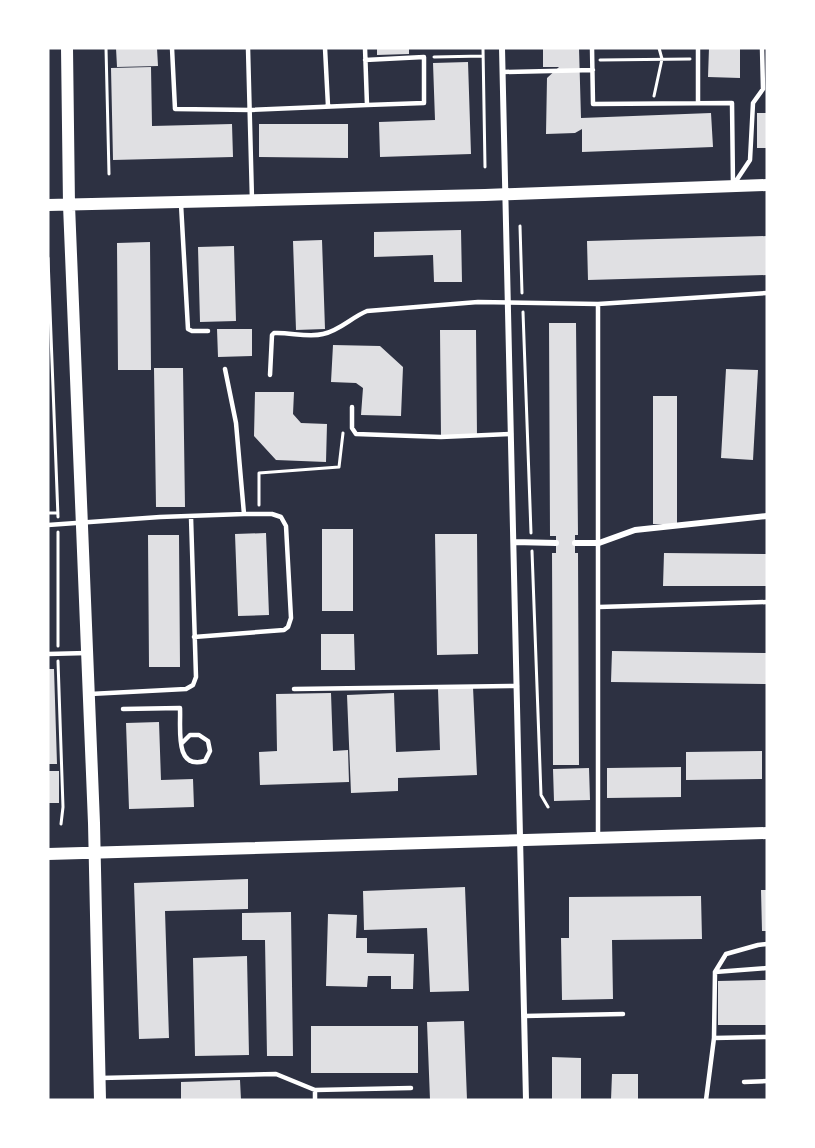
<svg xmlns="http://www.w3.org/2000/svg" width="815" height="1148" font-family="Spectral,serif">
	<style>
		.building { fill: #e0e0e3 }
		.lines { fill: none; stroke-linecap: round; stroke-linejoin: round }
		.path { stroke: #fff; stroke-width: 3 }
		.service { stroke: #fff; stroke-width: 4.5 }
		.minor { stroke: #fff; stroke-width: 6 }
		.secondary { stroke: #fff; stroke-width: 12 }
	</style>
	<rect width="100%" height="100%" fill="#2d3142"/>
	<path class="building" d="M 116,48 L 157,48 L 158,66 L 117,67 Z
		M 377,48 L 409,48 L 409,54 L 377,55 Z
		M 543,48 L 579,48 L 581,118 L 711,113 L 713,147 L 582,152 L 582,129 L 575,133 L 546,134 L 547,78 L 559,67 L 543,67 Z
		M 709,48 L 740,48 L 740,78 L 708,77 Z
		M 468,62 L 471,154 L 380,157 L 379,122 L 435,120 L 433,63 Z
		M 151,67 L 152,126 L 232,124 L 233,157 L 113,160 L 111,68 Z
		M 757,113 L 767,113 L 767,148 L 757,148 Z
		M 259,124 L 348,124 L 348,158 L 259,157 Z
		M 461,230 L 462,282 L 434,282 L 433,255 L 374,257 L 374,232 Z
		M 767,236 L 767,275 L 588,280 L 587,241 Z
		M 322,240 L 325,329 L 296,330 L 293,241 Z
		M 150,242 L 151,370 L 118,370 L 117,243 Z
		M 234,246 L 236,321 L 200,322 L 198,247 Z
		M 549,323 L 576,323 L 578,535 L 575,535 L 575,553 L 578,553 L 579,765 L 553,765 L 552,553 L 556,553 L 556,536 L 550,536 Z
		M 217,329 L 252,329 L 252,356 L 218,357 Z
		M 440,330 L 476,330 L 477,437 L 441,437 Z
		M 333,345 L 380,346 L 403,367 L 401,416 L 361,415 L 363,388 L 356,383 L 331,382 Z
		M 154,368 L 183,368 L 185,507 L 156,507 Z
		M 726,369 L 758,370 L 753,460 L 721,458 Z
		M 255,392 L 294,392 L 293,414 L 301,423 L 327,424 L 326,462 L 276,460 L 254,436 Z
		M 653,396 L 677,396 L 677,524 L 653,524 Z
		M 322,529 L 353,529 L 353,611 L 322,611 Z
		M 266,533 L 269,615 L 238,616 L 235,534 Z
		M 435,534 L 477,534 L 478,654 L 437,655 Z
		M 148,535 L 179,535 L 180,667 L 149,667 Z
		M 664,553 L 767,554 L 767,586 L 663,586 Z
		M 321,634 L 354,634 L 355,670 L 321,670 Z
		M 612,651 L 767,653 L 767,684 L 611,682 Z
		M 48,669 L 54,669 L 57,764 L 48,764 Z
		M 473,687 L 477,775 L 398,778 L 398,791 L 351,793 L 347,695 L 394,693 L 396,752 L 440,750 L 438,689 Z
		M 331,693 L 333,751 L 348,750 L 349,782 L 260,785 L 259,752 L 277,751 L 276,694 Z
		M 159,722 L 161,780 L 193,779 L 194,807 L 129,809 L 126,723 Z
		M 762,751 L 762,779 L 686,780 L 686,752 Z
		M 681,767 L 681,797 L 607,798 L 607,768 Z
		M 589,768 L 590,800 L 554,801 L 553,769 Z
		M 48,771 L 59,771 L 59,803 L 48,803 Z
		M 248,879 L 248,909 L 165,911 L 169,1038 L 139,1039 L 134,883 Z
		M 465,887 L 469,991 L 430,992 L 427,928 L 364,930 L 363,891 Z
		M 761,890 L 767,890 L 767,931 L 762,931 Z
		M 701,896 L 702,939 L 612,940 L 613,999 L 562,1000 L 561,938 L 569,938 L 569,897 Z
		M 291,912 L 293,1056 L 267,1056 L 265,940 L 242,940 L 242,913 Z
		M 328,914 L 357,915 L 356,938 L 367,938 L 367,953 L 414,954 L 413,989 L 391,989 L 391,976 L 368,976 L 367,987 L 326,986 Z
		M 247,956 L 249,1055 L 195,1056 L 193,958 Z
		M 767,980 L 767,1025 L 718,1025 L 718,981 Z
		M 464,1021 L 467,1100 L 430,1100 L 427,1022 Z
		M 311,1026 L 418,1026 L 418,1073 L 311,1073 Z
		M 552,1057 L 581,1058 L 581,1100 L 552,1100 Z
		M 612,1074 L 638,1074 L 638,1100 L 611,1100 Z
		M 240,1080 L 241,1100 L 181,1100 L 181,1082 Z"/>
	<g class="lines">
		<path class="path" d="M 106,48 L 109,174
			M 483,48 L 485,167
			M 434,57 L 483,56
			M 600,60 L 690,59
			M 654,96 L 662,59 L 659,48
			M 520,226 L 522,293
			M 48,258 L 58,517
			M 523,312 L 531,533
			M 259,505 L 259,473 L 339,467 L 343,433
			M 48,513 L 58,513
			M 532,551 L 541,795 L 548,807
			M 58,646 L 58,532
			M 58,661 L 63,807 L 61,824"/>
		<path class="service" d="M 172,48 L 175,109 L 251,110 L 367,105 L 365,48
			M 248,48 L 252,200
			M 325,48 L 328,106
			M 592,48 L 593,104 L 732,103 L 733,185
			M 698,48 L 698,103
			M 365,60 L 424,57 L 424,103 L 367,105
			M 503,72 L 593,70
			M 734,184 L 750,160 L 753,103 L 763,89 L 762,48
			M 181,204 L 188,329 L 192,331 L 208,331
			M 598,304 L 598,838
			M 270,375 L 272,335 L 274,333 C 290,332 308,338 323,334 C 339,331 352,317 367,311 L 478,302 L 598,304 L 767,293
			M 352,407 L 352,428 L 356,434 L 441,437 L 511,434
			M 48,525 L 160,517 L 244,514 L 236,423 L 225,369
			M 599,607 L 767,602
			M 194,637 L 284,630 L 288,627 L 291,618 L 286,526 L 281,517 L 272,514 L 244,514
			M 48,654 L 87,653
			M 294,689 L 517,686
			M 90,694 L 186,689 L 193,685 L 196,677 L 191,517
			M 123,709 L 180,708 C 181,729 174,770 205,761 L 210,751 L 208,741 L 199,735 L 190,735 L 182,743
			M 715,972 L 726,954 L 758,945 L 767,944
			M 524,1016 L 623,1014
			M 714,1038 L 715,972 L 767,968
			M 100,1078 L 276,1074 L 315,1090 L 411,1088
			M 744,1082 L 767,1081
			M 315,1100 L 315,1090
			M 706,1100 L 714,1038 L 767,1037"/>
		<path class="minor" d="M 502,48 L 526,1100
			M 514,542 L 556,543
			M 575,543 L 599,543 L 635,530 L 767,516"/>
		<path class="secondary" d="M 67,48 L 69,205 L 94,823 L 100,1100
			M 48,205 L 485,195 L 767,185
			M 48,854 L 767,833"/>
	</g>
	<rect width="815" height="1148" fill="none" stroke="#ffffff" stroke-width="99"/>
</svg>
